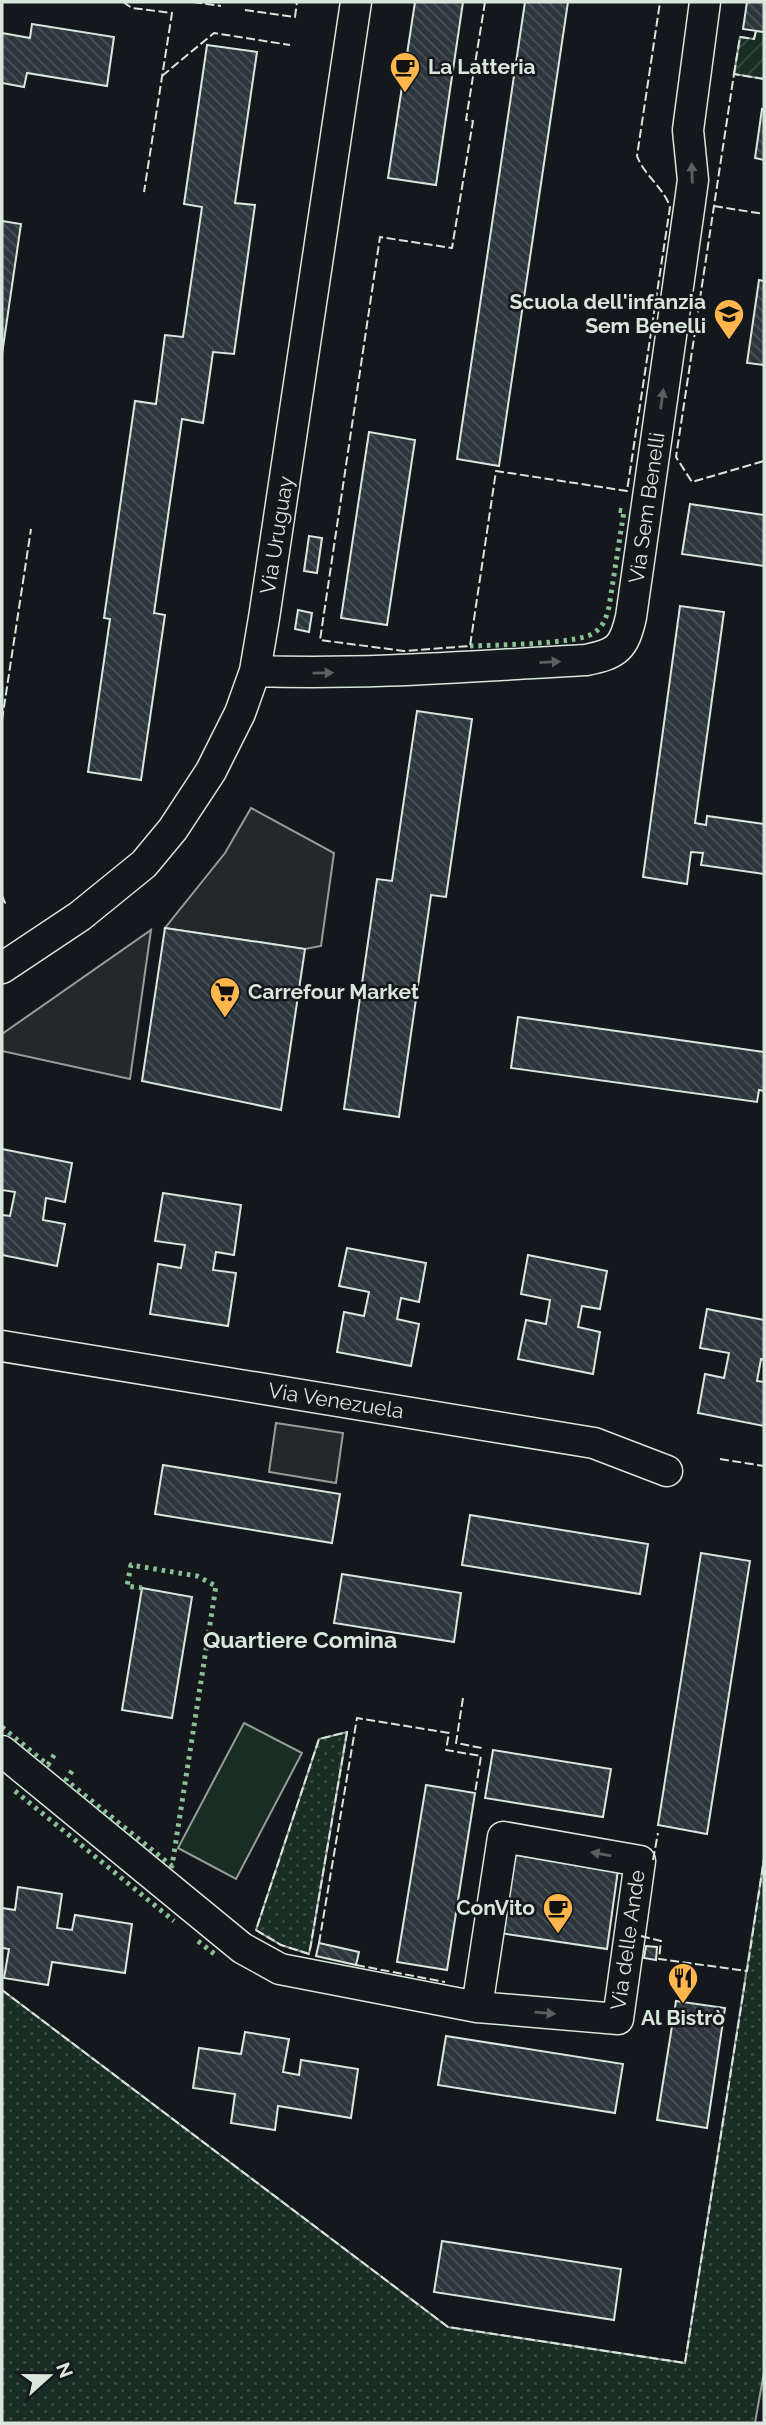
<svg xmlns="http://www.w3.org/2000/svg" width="766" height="2425" font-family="Raleway,sans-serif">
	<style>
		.park { fill: url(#park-dots); stroke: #939e99; stroke-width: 2 }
		.garden { fill: url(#garden-furrows); stroke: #939e99; stroke-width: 2 }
		.pitch { fill: #1a2d24; stroke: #939e99; stroke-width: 2 }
		.parking { fill: #24282b; stroke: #939e99; stroke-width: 2 }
		.building { fill: url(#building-back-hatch); stroke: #d8e6dc; stroke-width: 2 }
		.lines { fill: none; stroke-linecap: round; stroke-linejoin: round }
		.minor-casing { stroke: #d8e6dc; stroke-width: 33 }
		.minor { stroke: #14181c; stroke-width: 30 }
		.hedge { stroke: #8ac095; stroke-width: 5; stroke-dasharray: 3.5 5; stroke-linecap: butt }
		.fence { stroke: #d8e6dc; stroke-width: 2; stroke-dasharray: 9 3.5; stroke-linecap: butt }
		.oneway { fill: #59605f }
		.labels { text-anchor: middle; stroke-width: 5; stroke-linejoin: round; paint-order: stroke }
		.poi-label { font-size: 21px; font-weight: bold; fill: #d8e6dc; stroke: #14181c; text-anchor: start }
		.street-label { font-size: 21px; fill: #d8e6dc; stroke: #14181c }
		.neighbourhood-label { font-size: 23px; font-weight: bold; fill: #d8e6dc; stroke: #14181c }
	</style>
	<defs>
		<pattern id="park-dots" width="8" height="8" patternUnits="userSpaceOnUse" patternTransform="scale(1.75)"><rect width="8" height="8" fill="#1a2d24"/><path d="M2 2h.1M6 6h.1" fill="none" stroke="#3b4b43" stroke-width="1.8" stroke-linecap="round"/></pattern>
		<pattern id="garden-furrows" width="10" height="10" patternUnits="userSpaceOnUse" patternTransform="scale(1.75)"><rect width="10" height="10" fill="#1a2d24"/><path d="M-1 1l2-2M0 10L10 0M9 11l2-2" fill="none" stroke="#3b4b43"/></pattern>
		<pattern id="building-back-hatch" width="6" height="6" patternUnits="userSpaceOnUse" patternTransform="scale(1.75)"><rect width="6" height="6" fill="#2c363c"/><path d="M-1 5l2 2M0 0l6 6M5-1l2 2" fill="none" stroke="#4a5358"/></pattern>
	</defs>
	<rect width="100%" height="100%" fill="#14181c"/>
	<path class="park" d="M 347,1732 L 311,1944 L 309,1954 L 281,1945 L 256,1930 L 319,1739 Z
		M 764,1859 L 764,2372 L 755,2423 L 2,2423 L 2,1990 L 448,2327 L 685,2363 Z"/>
	<path class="garden" d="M 756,31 L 764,32 L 764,79 L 734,74 L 740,37 L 754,39 Z"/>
	<path class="pitch" d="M 244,1723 L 302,1753 L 236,1879 L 178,1848 Z"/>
	<path class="parking" d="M 251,808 L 334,853 L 321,946 L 305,949 L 165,928 L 225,853 Z
		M 151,930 L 130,1079 L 2,1051 L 2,1034 Z
		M 276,1423 L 343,1433 L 336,1483 L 269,1472 Z"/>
	<path class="building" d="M 415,2 L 463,2 L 436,185 L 388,178 Z
		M 525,2 L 568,2 L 499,466 L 457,459 Z
		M 747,2 L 764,2 L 764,32 L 743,29 Z
		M 32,24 L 114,37 L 107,86 L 27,73 L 24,87 L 2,83 L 2,33 L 30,38 Z
		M 207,45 L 257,52 L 235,203 L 255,205 L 234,354 L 213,352 L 203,423 L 182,419 L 154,613 L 165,615 L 141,780 L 88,772 L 110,619 L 104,618 L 135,401 L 156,404 L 165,335 L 183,337 L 202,207 L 184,204 Z
		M 762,109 L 764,110 L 764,160 L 755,158 Z
		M 2,221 L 21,224 L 2,354 Z
		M 759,280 L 764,281 L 764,365 L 747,363 Z
		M 369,432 L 415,440 L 387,625 L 341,618 Z
		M 690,504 L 764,515 L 764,566 L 682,554 Z
		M 309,536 L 322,538 L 317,573 L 304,571 Z
		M 680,606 L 724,612 L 695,823 L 706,825 L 707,816 L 764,824 L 764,874 L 701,865 L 703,853 L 691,852 L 687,884 L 643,877 Z
		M 298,610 L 312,613 L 309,632 L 295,629 Z
		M 417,711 L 472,719 L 446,897 L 431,895 L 399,1117 L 344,1109 L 377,879 L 392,881 Z
		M 165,928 L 305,949 L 281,1110 L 142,1081 Z
		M 518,1017 L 764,1052 L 764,1091 L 759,1090 L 757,1102 L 511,1068 Z
		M 2,1149 L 72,1163 L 65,1202 L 46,1198 L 43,1220 L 65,1224 L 57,1266 L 2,1255 L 2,1215 L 10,1216 L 15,1192 L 2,1190 Z
		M 163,1193 L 241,1205 L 234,1255 L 216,1252 L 213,1270 L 236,1273 L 228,1326 L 150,1314 L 158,1264 L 181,1268 L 185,1245 L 155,1241 Z
		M 347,1248 L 426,1263 L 419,1302 L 401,1298 L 397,1319 L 419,1324 L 411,1366 L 337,1352 L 344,1312 L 364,1316 L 369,1292 L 339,1286 Z
		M 528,1255 L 607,1271 L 600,1309 L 582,1306 L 578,1327 L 600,1332 L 593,1374 L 518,1359 L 526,1320 L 546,1324 L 550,1300 L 521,1294 Z
		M 707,1309 L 764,1320 L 764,1360 L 761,1359 L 757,1381 L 764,1382 L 764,1426 L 698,1413 L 705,1374 L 724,1378 L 729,1353 L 700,1348 Z
		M 163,1465 L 340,1494 L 332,1543 L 155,1514 Z
		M 470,1515 L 648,1544 L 640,1594 L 462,1565 Z
		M 701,1553 L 750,1561 L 707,1834 L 658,1825 Z
		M 342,1574 L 461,1593 L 454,1642 L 334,1623 Z
		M 142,1588 L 192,1597 L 172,1718 L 122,1710 Z
		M 493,1750 L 611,1769 L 603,1817 L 485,1798 Z
		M 426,1785 L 475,1793 L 447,1970 L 397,1962 Z
		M 512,1854 L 618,1870 L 607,1949 L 500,1933 Z
		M 18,1887 L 62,1894 L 57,1928 L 72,1930 L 75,1915 L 132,1924 L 125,1973 L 52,1962 L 48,1985 L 4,1978 L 9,1949 L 2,1948 L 2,1908 L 15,1910 Z
		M 319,1943 L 359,1952 L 356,1965 L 316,1956 Z
		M 646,1946 L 657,1947 L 656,1960 L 644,1958 Z
		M 676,2001 L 725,2008 L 707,2128 L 657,2120 Z
		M 245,2032 L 289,2039 L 283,2072 L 299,2075 L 301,2060 L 358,2069 L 351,2118 L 278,2106 L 275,2130 L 231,2123 L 235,2094 L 193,2088 L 199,2048 L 241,2054 Z
		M 446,2036 L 623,2064 L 615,2113 L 438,2085 Z
		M 442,2241 L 621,2269 L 614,2320 L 434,2292 Z"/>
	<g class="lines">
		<g class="minor-casing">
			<path id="minor" d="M 255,671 C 365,675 475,666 586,660 C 617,654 624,648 631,617 L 690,202 L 693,180 L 688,130 L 705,2
				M 2,968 L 80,916 L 144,864 L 173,829 L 211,771 L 240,713 L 255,671 L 264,618 L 356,2
				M 2,1346 L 594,1443 L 667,1471
				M 2,1751 L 242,1948 L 280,1969 L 477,2007 L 618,2019 L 640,1861 L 503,1837 L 477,2007"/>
		</g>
		<use href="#minor" class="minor"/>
		<path class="hedge" d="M 470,646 C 495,645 575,644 592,634 C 603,628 606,618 609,607 L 624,511 L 616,510
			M 2,1727 L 48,1765 L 56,1752
			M 72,1771 L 66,1780 L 172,1866 L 216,1586 L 197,1576 L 131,1565 L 127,1586 L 142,1588
			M 15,1791 L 174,1921
			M 198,1941 L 217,1956"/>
		<path class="fence" d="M 123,2 L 132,8 L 172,13 L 144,192
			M 193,2 L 221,6
			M 485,2 L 466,120 L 473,121 L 452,248 L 380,237 L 320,640 L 404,651 L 470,646 L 496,471 L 627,491 L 670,207 C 664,188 644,175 637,156 L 660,2
			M 245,10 L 295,17 L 297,2
			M 734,74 L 740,37 L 754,39 L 756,31
			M 162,76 L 214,33 L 290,45
			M 764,79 L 734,74 L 676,457 L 692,482 L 764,461
			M 714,206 L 764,214
			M 2,720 L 31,529
			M 2,895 L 5,903 L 2,906
			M 720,1459 L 764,1466
			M 463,1698 L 456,1743 L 482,1748
			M 347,1732 L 311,1944 L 309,1954 L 281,1945 L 256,1930 L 319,1739 Z
			M 653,1860 L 658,1833
			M 641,1936 L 661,1941 L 659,1959 L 747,1971 L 764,1859
			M 319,1943 L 357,1718 L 449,1733 L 446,1750 L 481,1756 L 475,1793
			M 356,1965 L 445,1982
			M 2,1990 L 448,2327 L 685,2363 L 745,1982"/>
	</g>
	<defs><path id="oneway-solid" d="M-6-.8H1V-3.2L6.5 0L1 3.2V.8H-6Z" transform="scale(1.75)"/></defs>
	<g class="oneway">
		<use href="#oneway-solid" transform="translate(692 173) rotate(-92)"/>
		<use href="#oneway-solid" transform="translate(662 399) rotate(-82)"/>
		<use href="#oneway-solid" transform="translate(550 662) rotate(-3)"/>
		<use href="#oneway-solid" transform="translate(323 673) rotate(-1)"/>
		<use href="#oneway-solid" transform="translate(601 1854) rotate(-170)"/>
		<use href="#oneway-solid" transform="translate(545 2013) rotate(5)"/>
	</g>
	<defs>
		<g id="cafe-pin" transform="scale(1.575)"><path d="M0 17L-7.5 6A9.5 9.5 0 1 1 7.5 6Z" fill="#ffb74d" stroke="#14181c"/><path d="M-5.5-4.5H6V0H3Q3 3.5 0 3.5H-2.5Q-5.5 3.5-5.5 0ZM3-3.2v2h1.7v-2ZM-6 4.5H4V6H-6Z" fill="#111"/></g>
		<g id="school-pin" transform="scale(1.575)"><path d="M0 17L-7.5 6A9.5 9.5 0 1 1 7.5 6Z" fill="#ffb74d" stroke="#14181c"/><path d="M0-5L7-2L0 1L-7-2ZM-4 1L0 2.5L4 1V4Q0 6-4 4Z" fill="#111"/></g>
		<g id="supermarket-pin" transform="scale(1.575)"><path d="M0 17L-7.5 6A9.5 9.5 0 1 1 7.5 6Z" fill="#ffb74d" stroke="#14181c"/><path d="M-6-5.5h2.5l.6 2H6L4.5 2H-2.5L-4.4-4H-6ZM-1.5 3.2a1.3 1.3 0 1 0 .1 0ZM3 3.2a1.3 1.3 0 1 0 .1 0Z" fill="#111"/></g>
		<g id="restaurant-pin" transform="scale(1.575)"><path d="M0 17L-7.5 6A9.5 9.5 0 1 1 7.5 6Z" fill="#ffb74d" stroke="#14181c"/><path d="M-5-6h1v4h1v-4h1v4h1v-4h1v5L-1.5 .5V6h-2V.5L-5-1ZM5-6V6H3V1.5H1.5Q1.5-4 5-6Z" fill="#111"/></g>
	</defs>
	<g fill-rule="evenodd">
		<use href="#cafe-pin" x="405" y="67"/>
		<use href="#school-pin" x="729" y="314"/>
		<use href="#supermarket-pin" x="225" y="992"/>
		<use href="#cafe-pin" x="558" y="1908"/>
		<use href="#restaurant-pin" x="683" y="1978"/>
	</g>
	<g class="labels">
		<g class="poi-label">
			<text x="428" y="74">La Latteria</text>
			<text x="706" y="309" text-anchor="end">Scuola dell'infanzia<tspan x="706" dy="24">Sem Benelli</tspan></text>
			<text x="248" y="999">Carrefour Market</text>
			<text x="535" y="1915" text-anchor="end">ConVito</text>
			<text x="683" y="2025" text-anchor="middle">Al Bistrò</text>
		</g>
		<g class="street-label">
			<text transform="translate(647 508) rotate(-82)" y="7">Via Sem Benelli</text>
			<text transform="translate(277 535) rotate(-81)" y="7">Via Uruguay</text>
			<text transform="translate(336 1401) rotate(9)" y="7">Via Venezuela</text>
			<text transform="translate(628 1940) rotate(-82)" y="7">Via delle Ande</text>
		</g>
		<g class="neighbourhood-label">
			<text x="300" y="1648">Quartiere Comina</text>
		</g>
	</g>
	<rect width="766" height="2425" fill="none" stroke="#d8e6dc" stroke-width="7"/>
	<g transform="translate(49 2376) rotate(69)" stroke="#14181c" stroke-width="5" paint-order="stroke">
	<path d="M0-5L12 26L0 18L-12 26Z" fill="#d8e6dc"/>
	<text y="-10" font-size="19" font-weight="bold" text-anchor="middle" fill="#d8e6dc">N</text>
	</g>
</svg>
